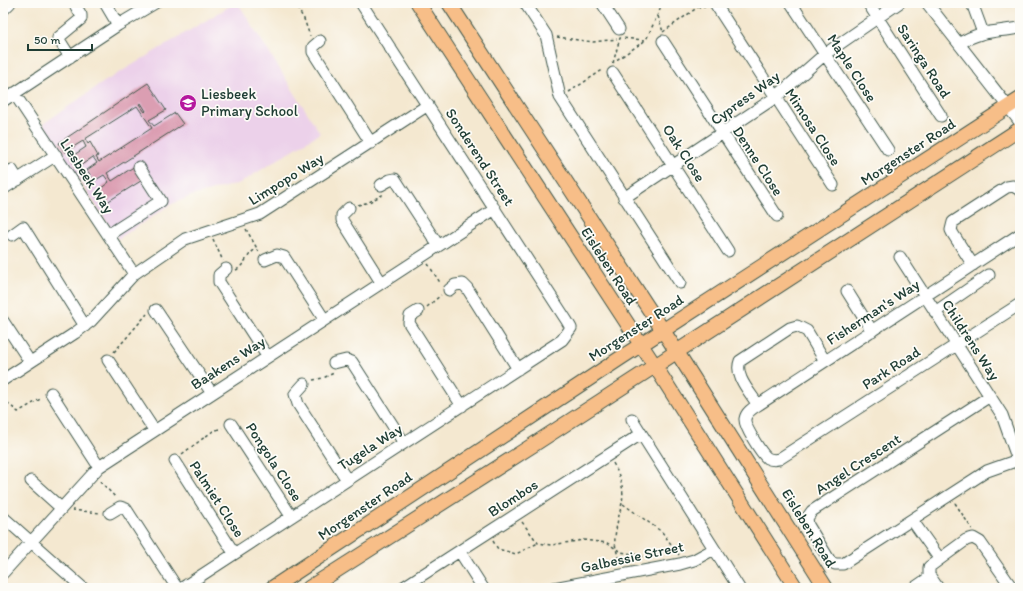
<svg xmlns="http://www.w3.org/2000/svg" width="1023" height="591" font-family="Itim,sans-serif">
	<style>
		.built { fill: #ecd1ea }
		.building { fill: #db9eb2; fill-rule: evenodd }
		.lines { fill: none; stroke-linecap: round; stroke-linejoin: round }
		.minor-casing { stroke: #3f574b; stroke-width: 13 }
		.major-casing { stroke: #3f574b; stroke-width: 16 }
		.path { stroke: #3f574b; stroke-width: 1.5; stroke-dasharray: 3 3; stroke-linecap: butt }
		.minor { stroke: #fff; stroke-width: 11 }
		.major { stroke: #f7be88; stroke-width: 14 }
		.labels { text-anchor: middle; stroke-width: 3.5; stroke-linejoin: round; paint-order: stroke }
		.street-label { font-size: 15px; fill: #1f3d34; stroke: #fdfcf7 }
		.poi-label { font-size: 15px; fill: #1f3d34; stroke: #fdfcf7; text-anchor: start }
	</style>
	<rect width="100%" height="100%" fill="#fdfcf7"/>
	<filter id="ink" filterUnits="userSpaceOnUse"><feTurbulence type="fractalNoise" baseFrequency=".025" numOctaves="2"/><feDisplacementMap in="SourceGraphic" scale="8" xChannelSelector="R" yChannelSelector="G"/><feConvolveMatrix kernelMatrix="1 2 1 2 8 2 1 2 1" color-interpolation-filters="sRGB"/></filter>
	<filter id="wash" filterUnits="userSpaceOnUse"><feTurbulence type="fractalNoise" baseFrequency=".012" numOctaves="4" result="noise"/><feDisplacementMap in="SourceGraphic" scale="16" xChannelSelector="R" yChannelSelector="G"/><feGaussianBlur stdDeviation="0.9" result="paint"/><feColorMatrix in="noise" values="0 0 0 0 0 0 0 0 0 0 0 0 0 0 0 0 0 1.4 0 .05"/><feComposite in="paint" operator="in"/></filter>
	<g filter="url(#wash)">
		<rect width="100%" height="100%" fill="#f4e8d0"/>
		<path class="built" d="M 235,3 L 238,3 L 320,133 L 240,183 L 191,196 L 170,205 L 118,239 L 43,124 L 104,82 Z"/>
		<g id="blocks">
			<path class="building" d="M 148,83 L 166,110 L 149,120 L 154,126 L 175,113 L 183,124 L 107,173 L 112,181 L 135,166 L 144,179 L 107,202 L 99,190 L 109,182 L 104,175 L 94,181 L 87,170 L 97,163 L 93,157 L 77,168 L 71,157 L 86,147 L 83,141 L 65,152 L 59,143 ZM 141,103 L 146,111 L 145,112 L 139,104 ZM 137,106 L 152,128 L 99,162 L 96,157 L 98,156 L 90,142 L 88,144 L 85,139 Z"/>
		</g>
	</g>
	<g filter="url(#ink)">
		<use href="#blocks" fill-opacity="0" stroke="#3f574b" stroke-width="1"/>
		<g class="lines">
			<g class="minor-casing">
				<path id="minor" d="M 105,3 L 118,25
					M 525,3 L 546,35 L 560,97 L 680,283
					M 602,3 L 619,29
					M 791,3 L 888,150
					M 868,3 L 941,116
					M 927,3 L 1020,122
					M 972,3 L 983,33
					M 716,5 L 833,185
					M 3,10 L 10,3
					M 320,41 L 313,47 L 313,52 L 371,143
					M 663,41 L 777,216
					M 959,44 C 980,30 997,32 1020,28
					M 70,57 L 58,38 L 81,19 L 81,15 L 74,3
					M 613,73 L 728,251
					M 14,93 L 134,274
					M 3,101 L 118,25 L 155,3
					M 3,176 L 12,170 L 18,180
					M 381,185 L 390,180 L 395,179 L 438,245
					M 3,189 L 56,155
					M 624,198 L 776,97 L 825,54 L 899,3
					M 349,208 L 342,215 L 342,220 L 381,282
					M 1020,234 L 758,405 C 753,408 746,412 745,419 C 744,426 761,453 767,458 C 771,460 775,460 779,459 L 1020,304
					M 12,235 L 23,227 L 85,326
					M 108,235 L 161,201 L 139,167
					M 900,257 L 1002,415 L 1020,466
					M 265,260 L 277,255 L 284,257 L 324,319
					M 973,265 L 953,234 L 951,230 L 953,222 L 1007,187 L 1013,186 L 1020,190
					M 226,269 L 219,275 L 219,282 L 267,356
					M 449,290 L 455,285 L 463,284 L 467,288 L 518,369
					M 847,291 L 872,331
					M 156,310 L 211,392
					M 418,311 L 410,316 L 409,323 L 462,406
					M 935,312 L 989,275
					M 3,321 L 30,362
					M 108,360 L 154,430
					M 334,363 L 346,360 L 352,362 L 404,443
					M 3,380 L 75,333 L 91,321 L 134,274 L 185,239 L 260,214 L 428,105
					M 304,384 L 295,394 L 298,404 L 347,480
					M 51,393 L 99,467
					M 990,396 L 812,511 L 807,518 L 808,525 L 830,561 L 835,564 L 843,564 L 987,471 L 1018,460
					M 758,405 C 750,392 734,376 740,361 L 790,328 L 797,326 L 807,331 L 825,361
					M 632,419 L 739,588
					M 231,424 L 291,516
					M 175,461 L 234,553
					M 31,481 L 61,508
					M 110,513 L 120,507 L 126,509 L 177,588
					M 3,517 L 83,588
					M 912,520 L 939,558
					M 460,552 L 483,588
					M 3,573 L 99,467 L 495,209
					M 182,588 L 562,340 L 571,328 L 567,321 L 361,3
					M 402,588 L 641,434
					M 554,588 L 680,564 L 694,560 L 714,549
					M 914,588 L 930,577
					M 938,588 L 929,575 L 929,567 L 966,540 L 973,538 L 980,542 L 1012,588"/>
			</g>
			<g class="major-casing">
				<path id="major" d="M 418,3 L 655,366 L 796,588
					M 449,3 L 677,352 L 826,588
					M 272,588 L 622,357 L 1020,99
					M 309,588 L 533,445 L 1020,129"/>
			</g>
			<path class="path" d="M 294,3 L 304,19 L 310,36
				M 699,3 L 702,7
				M 658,16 L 663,32
				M 663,32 L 698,7 L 707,6
				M 557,37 L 593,42 L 617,39
				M 612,63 L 646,40
				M 613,63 L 620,38 L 646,40 L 663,3
				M 569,92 L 604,69
				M 358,205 L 369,202 L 384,194
				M 246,229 L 259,252
				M 213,239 L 223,261
				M 428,264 L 441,284
				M 236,270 C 245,265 247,254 256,249
				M 427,307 L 441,295
				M 114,352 L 147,314
				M 313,380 L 323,378 L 334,373
				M 3,399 L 18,412 L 42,398
				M 182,454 L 213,431 L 222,428
				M 613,463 C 632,498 618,504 615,538 C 614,546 619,557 620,566
				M 100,481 L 116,498
				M 955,503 L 972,529
				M 623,504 L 662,532 L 674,548
				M 72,510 L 100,513
				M 522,522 L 538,543 L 551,545 L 584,540 L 607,543 L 621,552 L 645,556 L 674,548 L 679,555
				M 493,541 L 498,549 L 516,554 L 538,543"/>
			<use href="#minor" class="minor"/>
			<use href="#major" class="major"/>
		</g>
	</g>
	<defs>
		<g id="school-disc" transform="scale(0.9)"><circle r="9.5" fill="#b5179e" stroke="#fdfcf7"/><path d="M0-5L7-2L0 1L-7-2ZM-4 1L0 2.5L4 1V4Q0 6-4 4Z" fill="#fff"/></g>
	</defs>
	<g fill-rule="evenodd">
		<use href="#school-disc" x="188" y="103"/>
	</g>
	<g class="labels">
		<g class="street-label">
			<text transform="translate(924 61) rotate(57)" y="5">Saringa Road</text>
			<text transform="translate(852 68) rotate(57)" y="5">Maple Close</text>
			<text transform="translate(745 98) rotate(-36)" y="5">Cypress Way</text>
			<text transform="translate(813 127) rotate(57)" y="5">Mimosa Close</text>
			<text transform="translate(908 152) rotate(-33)" y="5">Morgenster Road</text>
			<text transform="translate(684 153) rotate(57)" y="5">Oak Close</text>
			<text transform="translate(480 157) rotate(57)" y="5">Sonderend Street</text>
			<text transform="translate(758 161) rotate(57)" y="5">Denne Close</text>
			<text transform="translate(87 176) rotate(57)" y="5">Liesbeek Way</text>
			<text transform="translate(286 179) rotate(-32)" y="5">Limpopo Way</text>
			<text transform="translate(609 266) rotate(57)" y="5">Eisleben Road</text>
			<text transform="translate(873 312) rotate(-33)" y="5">Fisherman's Way</text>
			<text transform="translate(636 328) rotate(-33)" y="5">Morgenster Road</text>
			<text transform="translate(971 340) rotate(57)" y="5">Childrens Way</text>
			<text transform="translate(228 363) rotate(-33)" y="5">Baakens Way</text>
			<text transform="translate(891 368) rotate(-33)" y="5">Park Road</text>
			<text transform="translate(370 447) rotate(-33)" y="5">Tugela Way</text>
			<text transform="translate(274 462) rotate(57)" y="5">Pongola Close</text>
			<text transform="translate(858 464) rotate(-33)" y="5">Angel Crescent</text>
			<text transform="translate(513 498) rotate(-33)" y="5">Blombos</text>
			<text transform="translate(217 499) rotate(57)" y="5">Palmiet Close</text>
			<text transform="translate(365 506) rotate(-34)" y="5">Morgenster Road</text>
			<text transform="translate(809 528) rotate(58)" y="5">Eisleben Road</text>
			<text transform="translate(632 557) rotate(-12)" y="5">Galbessie Street</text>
		</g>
		<g class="poi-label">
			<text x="201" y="99">Liesbeek<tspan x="201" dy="17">Primary School</tspan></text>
		</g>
	</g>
	<rect width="1023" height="591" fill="none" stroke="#fdfcf7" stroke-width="16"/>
	<path d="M28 44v6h64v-6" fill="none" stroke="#1f3d34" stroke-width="2"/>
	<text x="34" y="44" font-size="12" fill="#1f3d34" stroke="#fdfcf7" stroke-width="3" paint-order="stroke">50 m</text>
</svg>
